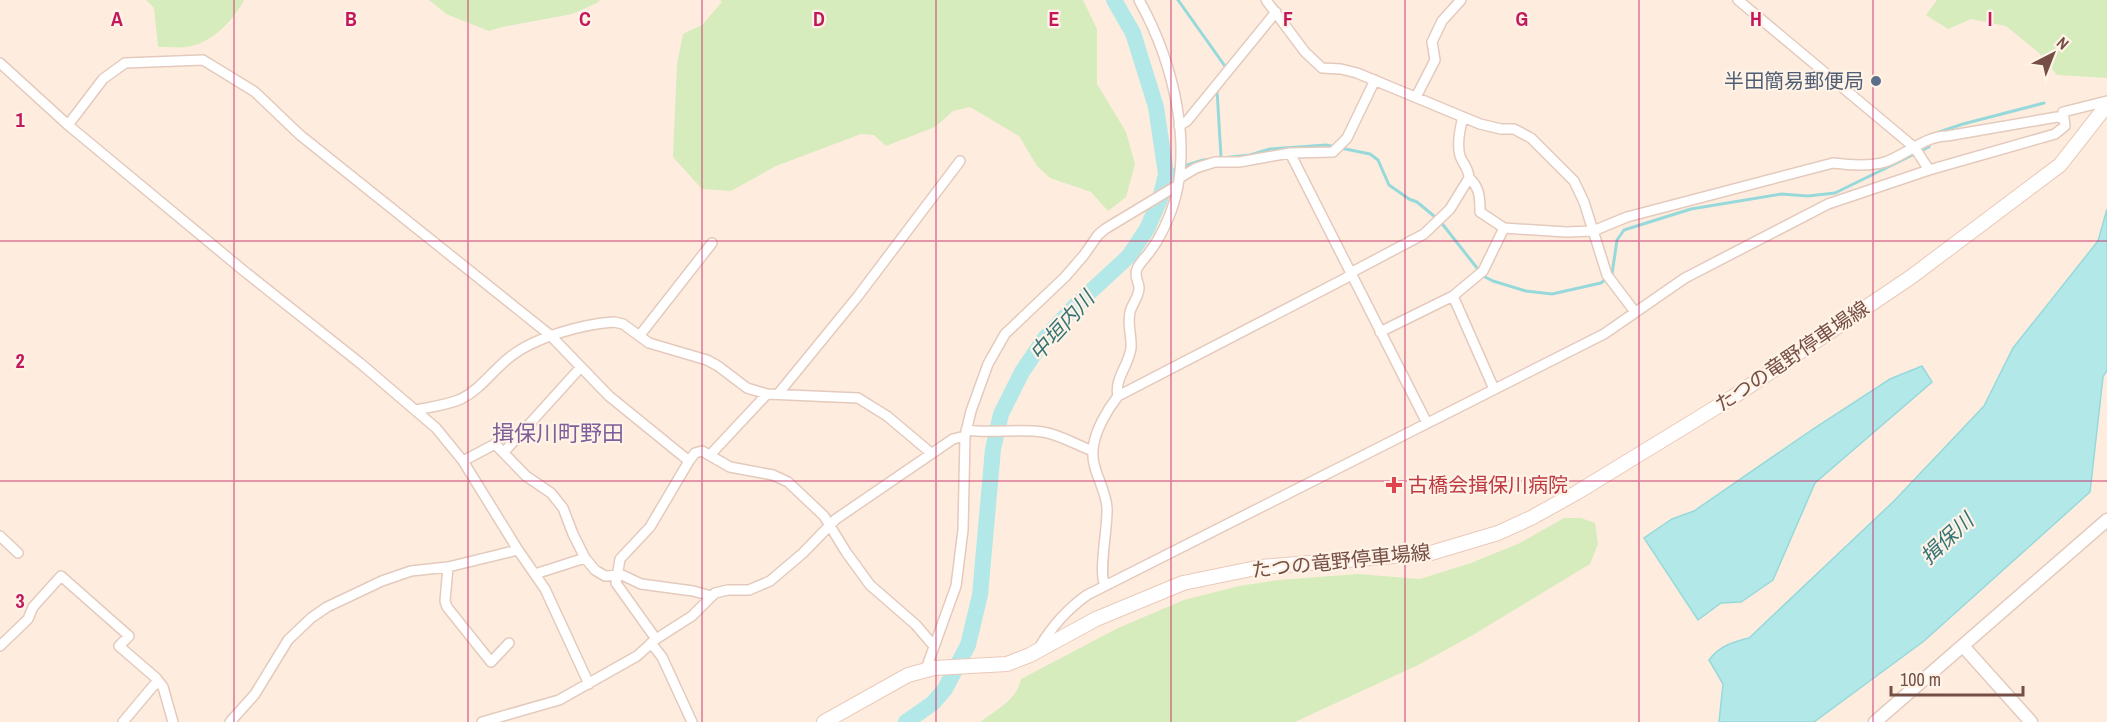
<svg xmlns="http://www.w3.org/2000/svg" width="2107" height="722" font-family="'Archivo Narrow','Noto Sans JP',sans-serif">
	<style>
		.green { fill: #d6ecbc }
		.water { fill: #b2e8e8; stroke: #97d9db; stroke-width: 1.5 }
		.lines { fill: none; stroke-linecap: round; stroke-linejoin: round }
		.stream { stroke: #97d9db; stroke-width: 3 }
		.river { stroke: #b2e8e8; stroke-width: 16 }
		.minor-casing { stroke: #e4cabd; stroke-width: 12 }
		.tertiary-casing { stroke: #e4cabd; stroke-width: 15 }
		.secondary-casing { stroke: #eac9b9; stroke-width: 16 }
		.minor { stroke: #fff; stroke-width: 9 }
		.tertiary { stroke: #fff; stroke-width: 12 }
		.secondary { stroke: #fff; stroke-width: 14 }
		.grid { fill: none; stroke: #c2185b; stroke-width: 1.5; stroke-opacity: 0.55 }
		.service-dot { fill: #5c6f8a; stroke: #fff2e6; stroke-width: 2 }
		.health-dot { fill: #e0444e; stroke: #fff2e6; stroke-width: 2 }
		.labels { text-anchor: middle; stroke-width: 4.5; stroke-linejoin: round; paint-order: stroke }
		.service-label { font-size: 20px; fill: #4e5e75; stroke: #fff2e6; text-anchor: end }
		.street-label { font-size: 20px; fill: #754f45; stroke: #fff2e6 }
		.health-label { font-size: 20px; fill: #be3a42; stroke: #fff2e6; text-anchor: start }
		.water-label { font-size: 21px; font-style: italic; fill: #357476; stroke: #fff2e6 }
		.quarter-label { font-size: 22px; fill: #7e5f9a; stroke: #fff2e6 }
		.grid-label { font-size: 20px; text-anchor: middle; font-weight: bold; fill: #c2185b; stroke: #fff2e6; stroke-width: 4.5; stroke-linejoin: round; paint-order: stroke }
	</style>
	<rect width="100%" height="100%" fill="#feedde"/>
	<path class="green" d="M 146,0 L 244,0 C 233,21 212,43 187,47 C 178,48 167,47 158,47 L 154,8 Z
		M 429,0 L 600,0 L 597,3 L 572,14 L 502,27 L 489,31 L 446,14 Z
		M 720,0 L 1083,0 L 1097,29 L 1097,84 L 1126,132 L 1135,164 L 1126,197 L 1108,211 L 1091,192 L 1050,178 L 1037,166 L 1019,136 L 970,107 L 953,111 L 935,127 L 886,146 L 874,135 L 861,134 L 776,166 L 731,191 L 702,189 L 673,157 L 677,64 L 683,34 L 702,25 L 722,2 Z
		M 1937,0 L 2107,0 L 2107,78 L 2057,75 L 2039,53 L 2006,26 L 1971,19 L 1948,29 L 1926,15 Z
		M 1564,518 L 1581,518 L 1595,523 L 1598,544 L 1590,564 L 1473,635 L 1418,665 L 1295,722 L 980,722 C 996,710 1017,700 1021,679 L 1118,628 L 1184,600 L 1239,586 L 1278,580 L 1358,574 L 1420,579 L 1471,563 L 1520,543 Z"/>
	<path class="water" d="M 2107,209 L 2107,370 L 2103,377 L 2090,492 L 1924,641 L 1814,722 L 1719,722 L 1723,684 L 1709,660 C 1719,646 1733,642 1749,638 L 1894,501 L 1984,406 L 2013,348 L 2098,241 Z
		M 1922,366 L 1932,382 L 1815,483 L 1773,580 L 1741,602 L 1721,603 L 1698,620 L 1644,538 L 1672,519 L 1694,511 L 1813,429 L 1890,379 Z"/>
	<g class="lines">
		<path class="stream" d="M 1178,0 L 1227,69
			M 1217,90 L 1221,157
			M 1936,133 L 1963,124 L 2044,103
			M 1184,166 L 1203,160 L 1250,155 L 1270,149 L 1326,145 L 1370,154 L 1378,160 L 1389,185 L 1409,199 L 1417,202 L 1440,221 L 1477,268 L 1485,277 L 1493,281 L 1526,291 L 1552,294 L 1601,283 L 1612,274 L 1617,240 L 1624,230 L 1691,209 L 1781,194 L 1808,196 L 1835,193 L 1929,147 L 1929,143
			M 1166,174 L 1178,168"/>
		<path class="river" d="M 906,722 L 933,703 L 945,689 L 968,645 L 980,595 L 993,449 L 1001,414 L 1022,372 L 1045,338 L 1076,305 L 1129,256 L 1147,229 L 1160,199 L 1166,174 L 1156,107 L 1133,33 L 1114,0"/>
		<g class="minor-casing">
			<path id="minor" d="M 1266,0 L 1305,52 L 1322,68 L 1341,69 L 1357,73 L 1480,124 L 1501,129 L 1514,129 L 1531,138 L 1574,181 L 1584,202 L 1607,275 L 1635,312
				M 1738,0 L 1915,148 L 1929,170
				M 0,63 L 68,125 L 244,271 L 360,363 L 436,428 L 463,461 L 518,550 L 545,589 L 589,684
				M 1416,97 L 1435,60 L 1432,42 L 1442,21 L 1461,0
				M 68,125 L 103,79 L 125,63 L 203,60 L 255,92 L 300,135 L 550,335 L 609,396 L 689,461 L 695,453 L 702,451 L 730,467 L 773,475 L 788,482 L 824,516 L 846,552 L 870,585 L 916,625 L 933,645
				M 1179,126 L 1187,121 L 1276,12
				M 1290,153 L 1427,423
				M 1181,177 L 1196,168 L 1215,162 L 1239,162 L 1290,153 L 1333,152 L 1347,138 L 1375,80
				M 1469,178 C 1480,187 1480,199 1480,212 L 1504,228
				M 1380,332 L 1453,296
				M 640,335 L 712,243
				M 1494,389 L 1453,296 L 1483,271 L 1504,228 L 1566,232 L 1593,231 L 1627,217 L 1833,163 C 1849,165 1869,167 1885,162 C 1906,155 1925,136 1947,136 L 2057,117 L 2064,119
				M 778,394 L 858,296 L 960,161
				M 1118,396 C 1114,379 1129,365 1131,348 C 1132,336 1127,325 1130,312 C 1132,304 1140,295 1139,287 C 1138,280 1134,276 1137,269 C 1139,264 1144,259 1148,254 C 1156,244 1163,231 1168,219 C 1197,152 1173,61 1139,0
				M 416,410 C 431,407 447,405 461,399 C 481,389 493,370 510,357 C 535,337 583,324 614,322 L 623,324 L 649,343 L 707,360 L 718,366 L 747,388 L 767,394 L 858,398 L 887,416 L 931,453
				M 966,430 C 991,434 1018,428 1043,432 C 1061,435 1076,445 1093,451
				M 504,452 L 581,367
				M 710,455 L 767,394
				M 463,461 L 495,444 L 526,476 L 551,493 L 563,508 L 573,534 L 585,558 L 595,570 L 605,576 L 622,575 L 641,584 L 693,591 L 711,596
				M 0,536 L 18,553
				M 448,567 L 445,601 L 447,607 L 491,662 L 509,643
				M 535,574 L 585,558
				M 1105,586 C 1098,572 1108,527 1107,508 C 1106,488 1091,470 1093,450 C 1094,432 1107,410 1118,396 L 1346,278 L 1354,271 L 1424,234 L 1450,209 L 1469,178 C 1469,169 1463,164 1460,156 C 1457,145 1460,128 1463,117
				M 656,639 L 616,583 L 620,559 L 650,527 L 689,461
				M 651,643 L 662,657 L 692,722
				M 0,646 L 28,619 L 33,607 L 61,576 L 129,636 L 119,646 L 156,678 L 163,687 L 173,722
				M 1039,648 C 1052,626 1066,610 1087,595 L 1604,334 L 1685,278 L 1828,204 L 1929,170 L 2055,134 L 2065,126 L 2063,112 L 2107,101
				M 926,669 L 956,586 L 963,530 L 965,436 L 971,411 L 988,364 L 1005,334 L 1065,277 L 1084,255 L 1098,235 L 1105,229 L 1178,185
				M 123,722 L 154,685 L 160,683
				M 230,722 L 255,694 L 288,640 L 311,618 L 327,607 L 382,581 L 411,571 L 448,567 L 518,550
				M 482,722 L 559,700 L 637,656 L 656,639 L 692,616 L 715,593 L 728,590 L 749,590 L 770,581 L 803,553 L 836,519 L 953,439 L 965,436"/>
		</g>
		<g class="tertiary-casing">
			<path id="tertiary" d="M 1963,646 L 2031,722
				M 1875,722 L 2107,520"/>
		</g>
		<g class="secondary-casing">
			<path id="secondary" d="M 824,722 L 908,675 L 934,668 L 1007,664 L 1030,655 L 1096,619 L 1183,583 L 1261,567 L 1431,553 L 1498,533 L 1531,518 L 1576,493 L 1733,397 L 1911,277 L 2060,165 L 2107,105"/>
		</g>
		<use href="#minor" class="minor"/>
		<use href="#tertiary" class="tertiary"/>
		<use href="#secondary" class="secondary"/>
	</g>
	<path class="grid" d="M 234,0 L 234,722M 468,0 L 468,722M 702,0 L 702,722M 936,0 L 936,722M 1171,0 L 1171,722M 1405,0 L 1405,722M 1639,0 L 1639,722M 1873,0 L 1873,722M 0,241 L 2107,241M 0,481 L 2107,481"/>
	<circle class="service-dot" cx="1876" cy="81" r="6"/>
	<path class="health-dot" d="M1391 476h6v6h6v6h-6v6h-6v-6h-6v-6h6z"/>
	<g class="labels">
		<g class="service-label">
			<text x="1864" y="88">半田簡易郵便局</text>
		</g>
		<g class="street-label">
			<text transform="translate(1792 356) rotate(-34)" y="7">たつの竜野停車場線</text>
			<text transform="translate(1341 561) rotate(-6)" y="7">たつの竜野停車場線</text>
		</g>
		<g class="health-label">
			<text x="1408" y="492">古橋会揖保川病院</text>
		</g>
		<g class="water-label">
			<text transform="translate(1062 326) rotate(-48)" y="7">中垣内川</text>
			<text transform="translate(1947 539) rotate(-43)" y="7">揖保川</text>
		</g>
		<g class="quarter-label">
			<text x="558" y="441">揖保川町野田</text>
		</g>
	</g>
	<g class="grid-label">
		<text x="117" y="26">A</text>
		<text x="351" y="26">B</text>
		<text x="585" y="26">C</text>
		<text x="819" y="26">D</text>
		<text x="1054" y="26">E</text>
		<text x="1288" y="26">F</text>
		<text x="1522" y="26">G</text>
		<text x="1756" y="26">H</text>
		<text x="1990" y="26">I</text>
		<text x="20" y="127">1</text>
		<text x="20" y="368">2</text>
		<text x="20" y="608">3</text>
	</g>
	<g transform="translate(2053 54) rotate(42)" stroke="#fff2e6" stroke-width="4.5" paint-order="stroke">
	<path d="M0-4.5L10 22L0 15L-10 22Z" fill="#754f45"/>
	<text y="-9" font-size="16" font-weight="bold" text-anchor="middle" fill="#754f45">N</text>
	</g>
	<path d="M1891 686v9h132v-9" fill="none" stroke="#754f45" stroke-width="3"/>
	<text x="1900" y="686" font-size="18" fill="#754f45" stroke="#fff2e6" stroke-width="4.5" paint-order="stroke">100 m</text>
</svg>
